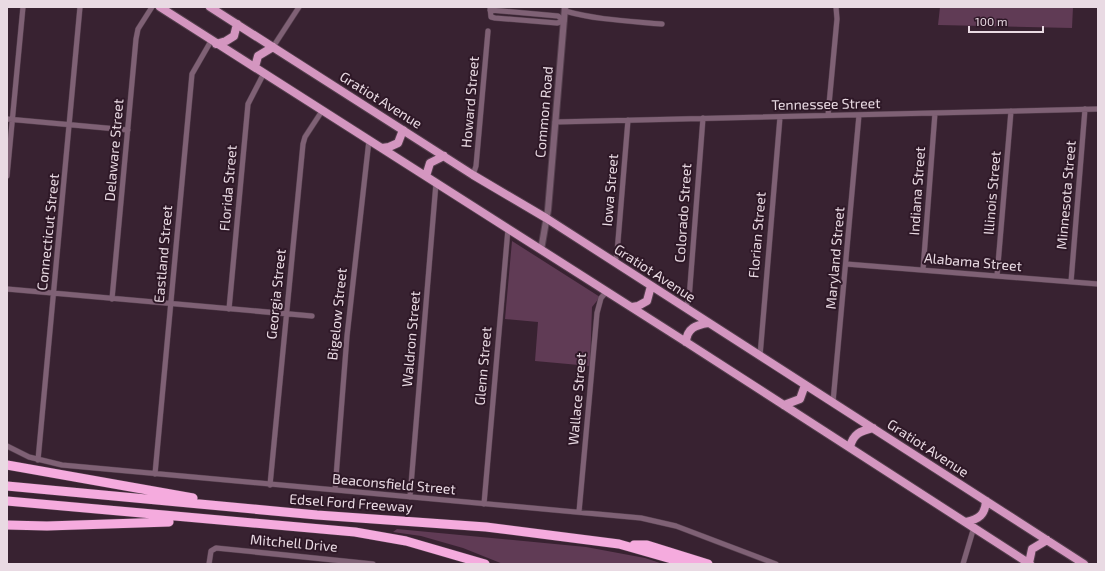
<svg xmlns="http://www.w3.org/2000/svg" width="1105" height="571" font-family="'Exo 2',sans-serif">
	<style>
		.green { fill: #603b55 }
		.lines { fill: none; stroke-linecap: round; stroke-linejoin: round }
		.minor-casing { stroke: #543f4d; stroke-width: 6 }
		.tertiary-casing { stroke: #543f4d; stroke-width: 8 }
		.primary-casing { stroke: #543f4d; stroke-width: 10 }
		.motorway-casing { stroke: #543f4d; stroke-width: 10 }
		.minor { stroke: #7f6175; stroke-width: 5 }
		.tertiary { stroke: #7f6175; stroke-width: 6 }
		.primary { stroke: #d496c0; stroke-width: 8 }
		.motorway { stroke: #f5abde; stroke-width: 9 }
		.labels { text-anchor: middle; stroke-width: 4; stroke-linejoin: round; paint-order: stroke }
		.street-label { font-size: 14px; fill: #e9dae3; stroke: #2e1827 }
	</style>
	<rect width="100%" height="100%" fill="#382231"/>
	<path class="green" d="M 940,7 L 1073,7 L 1072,28 L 938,25 Z
		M 512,241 L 600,297 L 592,307 L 590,366 L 535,361 L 538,322 L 505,319 Z
		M 397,529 L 586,547 L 645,558 L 663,564 L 503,564 L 463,548 L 421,536 L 393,532 Z"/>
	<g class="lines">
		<g class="minor-casing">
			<path id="minor" d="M 490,7 L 491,17 L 495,18 L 557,23 L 564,21
				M 490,10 L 558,16 L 564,21
				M 565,11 C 597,20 629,21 662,24
				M 273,47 L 299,7
				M 828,115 L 837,19 L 836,7
				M 7,119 L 128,130
				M 555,122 L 1098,109
				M 473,175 L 476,166 L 488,31
				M 7,176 L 23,7
				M 615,263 L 617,253 L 628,120
				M 846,264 L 1098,284
				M 923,270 L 935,113
				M 997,276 L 1011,111
				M 1071,282 L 1085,109
				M 7,289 L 312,316
				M 112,299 L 136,39 L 138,29 L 152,7
				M 685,308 L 689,299 L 703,118
				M 229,309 L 248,104 L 264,73
				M 760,356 L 780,117
				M 833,402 L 859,115
				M 7,446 L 29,457 L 62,465 L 641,518 L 676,526 L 776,564
				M 38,460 L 80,7
				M 155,474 L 192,74 L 211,41
				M 270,485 L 303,144 L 305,137 L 322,111
				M 335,490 L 347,336 L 369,140
				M 410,497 L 436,183
				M 484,504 L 508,229
				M 579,512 L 597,313 L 601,298 L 607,291
				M 209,564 L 211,551 L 216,548 L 373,564
				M 963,564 L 974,527"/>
		</g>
		<g class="tertiary-casing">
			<path id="tertiary" d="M 541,250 L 548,210 L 565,7"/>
		</g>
		<g class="primary-casing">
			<path id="primary" d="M 160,7 L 686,342 L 1030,564
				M 210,7 L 473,175 L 546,218 L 1084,564
				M 216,44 L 226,41 L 234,36 L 237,24
				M 255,67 L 258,56 L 273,47
				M 382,148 L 389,147 L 398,143 L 403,130
				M 426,176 L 430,163 L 444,156
				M 632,307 L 638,306 L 647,301 L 651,286
				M 686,342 C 687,328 696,325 708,323
				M 784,405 L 800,399 L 805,385
				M 850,447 C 853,434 860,431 873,428
				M 966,522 C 979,519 985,515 986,501
				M 1029,563 L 1032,549 L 1047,540"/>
		</g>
		<g class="motorway-casing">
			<path id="motorway" d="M 7,465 L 193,498
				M 7,486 L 317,515 L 486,527 L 619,544 L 689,564
				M 7,501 L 355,532 L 406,541 L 485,564
				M 7,525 L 47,526 L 169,522
				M 634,545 L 647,545 L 708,564"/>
		</g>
		<use href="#minor" class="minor"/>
		<use href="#tertiary" class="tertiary"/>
		<use href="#primary" class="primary"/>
		<use href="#motorway" class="motorway"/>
	</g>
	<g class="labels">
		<g class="street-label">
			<text transform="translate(381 100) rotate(32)" y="5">Gratiot Avenue</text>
			<text transform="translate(470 102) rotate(-85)" y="5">Howard Street</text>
			<text transform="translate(826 104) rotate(-1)" y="5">Tennessee Street</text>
			<text transform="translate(544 112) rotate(-85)" y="5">Common Road</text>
			<text transform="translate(114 150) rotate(-85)" y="5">Delaware Street</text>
			<text transform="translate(228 188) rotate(-85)" y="5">Florida Street</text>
			<text transform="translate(610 190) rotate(-85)" y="5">Iowa Street</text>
			<text transform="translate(917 191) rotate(-86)" y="5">Indiana Street</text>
			<text transform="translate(992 193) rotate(-85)" y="5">Illinois Street</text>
			<text transform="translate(1066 195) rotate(-85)" y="5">Minnesota Street</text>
			<text transform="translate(683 213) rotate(-86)" y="5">Colorado Street</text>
			<text transform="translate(48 232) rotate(-84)" y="5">Connecticut Street</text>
			<text transform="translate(757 235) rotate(-85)" y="5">Florian Street</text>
			<text transform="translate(163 254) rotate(-85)" y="5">Eastland Street</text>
			<text transform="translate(835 258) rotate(-85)" y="5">Maryland Street</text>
			<text transform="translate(973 262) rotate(5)" y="5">Alabama Street</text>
			<text transform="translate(655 273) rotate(33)" y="5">Gratiot Avenue</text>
			<text transform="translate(276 294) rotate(-84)" y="5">Georgia Street</text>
			<text transform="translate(337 314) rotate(-84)" y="5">Bigelow Street</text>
			<text transform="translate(411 339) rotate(-85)" y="5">Waldron Street</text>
			<text transform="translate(483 366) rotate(-85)" y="5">Glenn Street</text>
			<text transform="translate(577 399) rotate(-85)" y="5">Wallace Street</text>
			<text transform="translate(928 448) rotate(33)" y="5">Gratiot Avenue</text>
			<text transform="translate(394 484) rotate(5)" y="5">Beaconsfield Street</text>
			<text transform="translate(351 503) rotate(4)" y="5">Edsel Ford Freeway</text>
			<text transform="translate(294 543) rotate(5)" y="5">Mitchell Drive</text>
		</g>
	</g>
	<rect width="1105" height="571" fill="none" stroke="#e9dae3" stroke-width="16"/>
	<path d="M969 26v6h74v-6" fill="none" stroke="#e9dae3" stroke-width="2"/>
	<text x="975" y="26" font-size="12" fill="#e9dae3" stroke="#2e1827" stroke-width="3" paint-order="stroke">100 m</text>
</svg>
